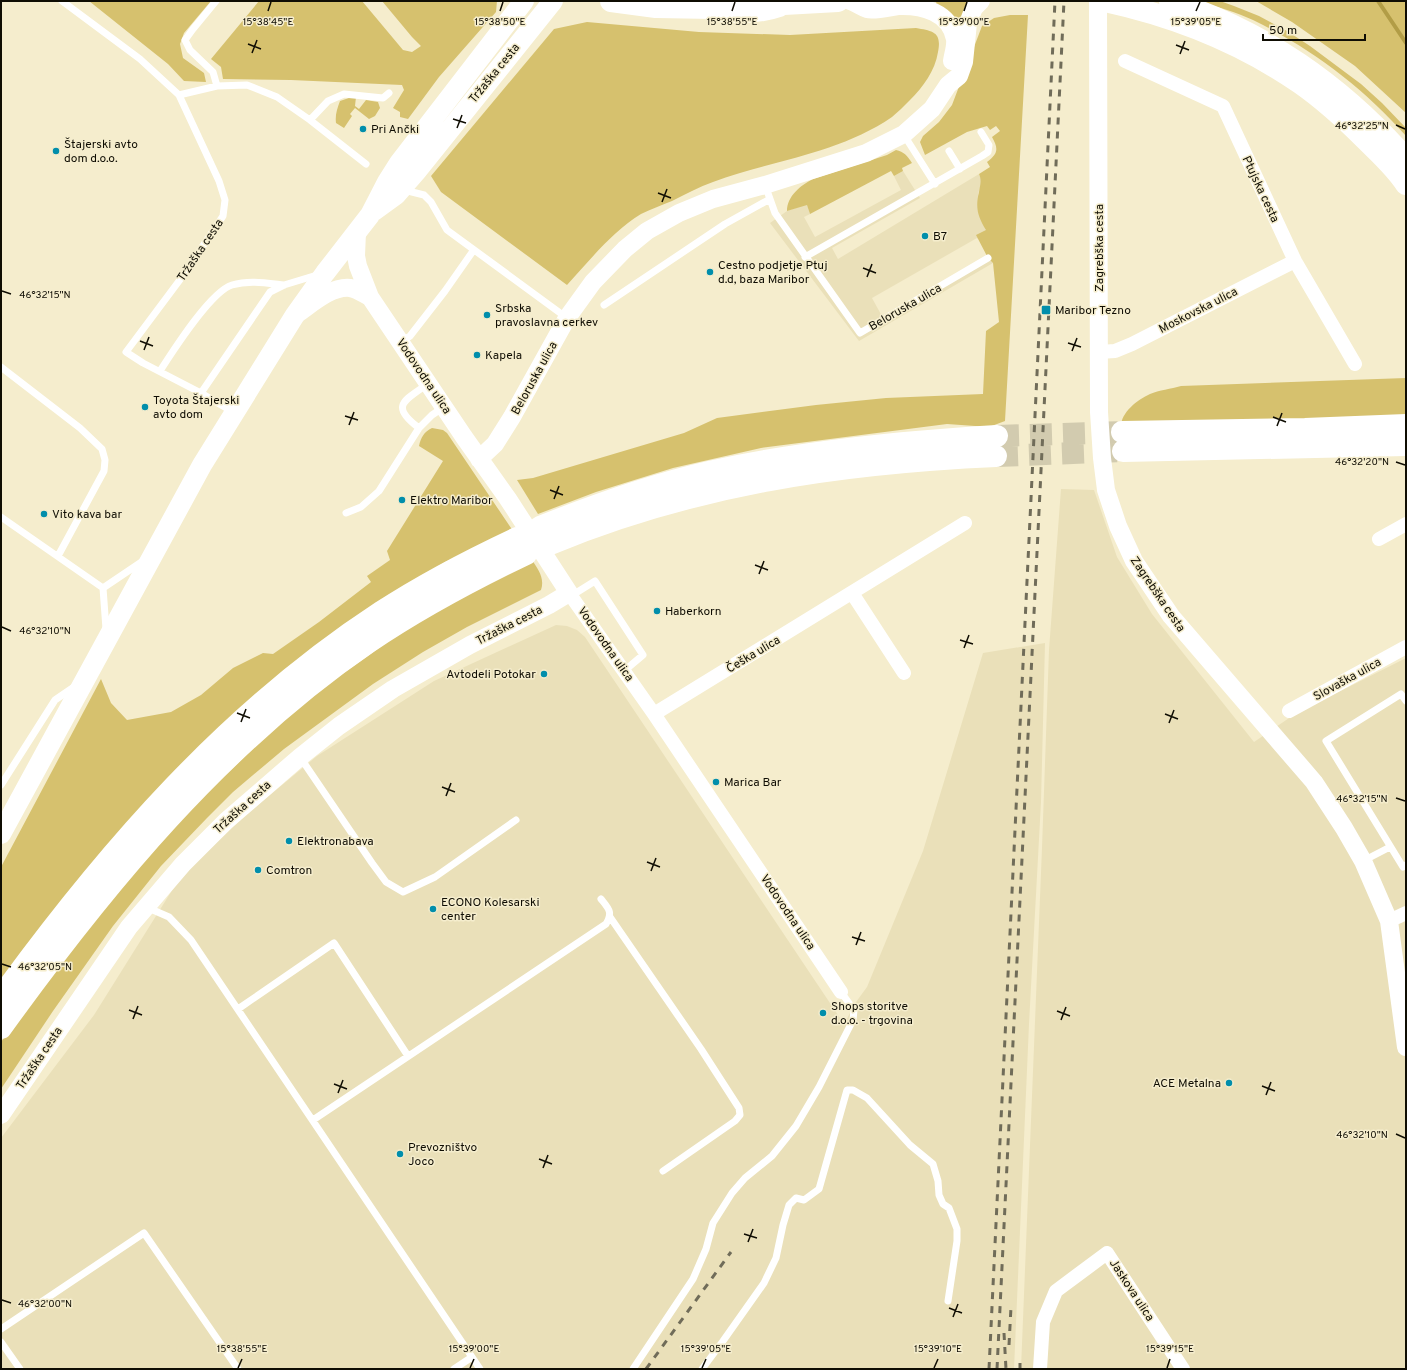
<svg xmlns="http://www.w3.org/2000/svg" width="1407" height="1370" font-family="Overpass,sans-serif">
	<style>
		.built { fill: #eae0b9 }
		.green { fill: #d6c16e }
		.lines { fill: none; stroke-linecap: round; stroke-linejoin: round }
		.stream { stroke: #b29d46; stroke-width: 4 }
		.trunk-tunnel { stroke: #d2cbaf; stroke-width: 22; stroke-dasharray: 22 11; stroke-linecap: butt }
		.service { stroke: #fff; stroke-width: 7 }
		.minor { stroke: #fff; stroke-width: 14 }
		.tertiary { stroke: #fff; stroke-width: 18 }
		.secondary { stroke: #fff; stroke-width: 20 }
		.primary { stroke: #fff; stroke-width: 22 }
		.trunk { stroke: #fff; stroke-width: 22 }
		.rail { stroke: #706c59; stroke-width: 3; stroke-dasharray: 7 7; stroke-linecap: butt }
		.ticks { fill: none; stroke: #0f0d03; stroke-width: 1.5 }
		.poi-dot { fill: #018eab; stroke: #f5edcd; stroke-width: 1.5 }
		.labels { text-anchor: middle; stroke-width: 3; stroke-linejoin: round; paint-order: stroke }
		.street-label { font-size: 12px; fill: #0f0d03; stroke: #f5edcd }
		.poi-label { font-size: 12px; fill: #0f0d03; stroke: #f5edcd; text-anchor: start }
		.ticks-label { font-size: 10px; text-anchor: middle; fill: #0f0d03; stroke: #f5edcd; stroke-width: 3; stroke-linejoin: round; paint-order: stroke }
	</style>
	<rect width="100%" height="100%" fill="#f5edcd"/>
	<path class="built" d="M 903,171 L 920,198 L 832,248 L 838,259 L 979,174 L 982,181 L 978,194 L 994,230 L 978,239 L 977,238 L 872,298 L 883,318 L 988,258 L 993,263 L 859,341 L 770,223 L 787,211 L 807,204 L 810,214 L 804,217 L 815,237 L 901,190 L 894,176 Z
		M 1061,489 L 1094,490 L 1117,557 L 1152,614 L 1254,742 L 1295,714 L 1406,658 L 1406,1369 L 1021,1369 L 1042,848 L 1049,650 Z
		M 556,625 L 567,626 L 577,630 L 585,637 L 844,1024 L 856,1002 L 867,987 L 923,851 L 983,653 L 1045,643 L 1041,802 L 1029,1024 L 1014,1369 L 1,1369 L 1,1138 L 94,1015 L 181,876 L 246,815 L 317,756 L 434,681 Z"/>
	<path class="green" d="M 89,1 L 211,1 L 184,33 L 180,44 L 183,58 L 204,73 L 206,82 L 184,81 L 168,64 Z
		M 259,1 L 362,1 L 403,50 L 412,52 L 421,46 L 412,37 L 382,1 L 497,1 L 496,12 L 439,77 L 408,119 L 400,117 L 400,112 L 393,108 L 404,90 L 402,85 L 291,80 L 223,79 L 221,67 L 211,59 Z
		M 937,1 L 969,1 L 961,19 L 956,20 L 936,5 L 936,3 Z
		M 1198,1 L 1220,1 L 1234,6 L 1259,16 L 1287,31 L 1310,46 L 1361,84 L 1382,103 L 1406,128 L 1406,136 C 1364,88 1311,48 1253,20 C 1236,12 1217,7 1198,1 Z
		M 1256,1 L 1406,1 L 1406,113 L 1355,66 L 1292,22 Z
		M 1010,15 L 1028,15 L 1005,421 L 989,427 L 947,424 L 761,448 L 673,468 L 596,492 L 538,514 L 517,480 L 533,478 L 684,433 L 717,418 L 816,405 L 886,398 L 983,394 L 986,331 L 999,322 L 993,263 L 988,258 L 976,235 L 986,230 C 978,217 975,208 979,192 C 980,185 982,181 979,174 L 990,167 L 987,162 C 999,153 998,148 992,137 L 1000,131 L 996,126 L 990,130 L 987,126 L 967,132 L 925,155 L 920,142 L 923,136 L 939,122 L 952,105 L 982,26 L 994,18 Z
		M 587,22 L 699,32 L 790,35 L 916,28 C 933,31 942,32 938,52 C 935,71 923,87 910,100 C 904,106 898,112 892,117 C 838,154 773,160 713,182 C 699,187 686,194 672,201 C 662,205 651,209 641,214 C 612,232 590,260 567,285 L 441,192 L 431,176 L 554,29 Z
		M 356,97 L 355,106 L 359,109 L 366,100 L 378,102 L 380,108 L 375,116 L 369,119 L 355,108 L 350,114 L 352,116 L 344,128 L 336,123 C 335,115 337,109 340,101 L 349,98 Z
		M 896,150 C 904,152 907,155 912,163 L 902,168 L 903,171 L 894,176 L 891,171 L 810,214 L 807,205 L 787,211 C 787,196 801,185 813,179 L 887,155 Z
		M 1406,378 L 1406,420 L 1121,428 C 1120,413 1137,400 1150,394 C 1159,390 1171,389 1181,386 Z
		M 432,428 L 443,430 L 447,433 L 513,531 L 445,562 L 380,602 L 1,991 L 1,867 L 101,679 L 111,703 L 127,720 L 171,712 L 201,695 L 233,668 L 263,653 L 273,654 L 319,622 L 371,582 L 367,576 L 390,560 L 387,551 L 443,461 L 419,446 C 421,437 424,432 432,428 Z
		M 532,560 C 538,569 545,578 541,590 L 467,627 L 423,652 L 373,684 L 284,749 L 233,792 L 207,818 L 161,866 L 113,926 L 53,1011 L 1,1089 L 1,1042 L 41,987 L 172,826 L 301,703 L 420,619 Z"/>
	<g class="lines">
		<path class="stream" d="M 1378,1 L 1406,43"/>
		<path class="trunk-tunnel" d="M 997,436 L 1122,432
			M 996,456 L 1123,451"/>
		<path class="service" d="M 62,1 L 140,59 L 179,95 L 219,181 L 225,200 L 223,216 L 182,277 L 126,352 L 143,363 L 201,393 L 233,412
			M 216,1 L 193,29 L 185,40 L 190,50 L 213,72 L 217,86
			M 709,18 C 733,20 760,21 782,13
			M 179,95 L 217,86 L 247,85 L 277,97 L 310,120 L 366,164
			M 310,120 L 328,101 L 344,94 L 383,98 L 389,93
			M 904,135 L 935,184
			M 949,151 L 960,169
			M 765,185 L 775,213 L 860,333 L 988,258
			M 404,192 L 408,191 L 424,195 L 431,202 L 447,230 L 567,318
			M 805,257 L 982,156 L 988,152 L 989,145 L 981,132
			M 604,305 L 725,224 L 770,199
			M 401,342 L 410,336 L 445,291 L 473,251
			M 1,367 L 80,428 L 102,449 L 105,460 L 104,471 L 58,556
			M 160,371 C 173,351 210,292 232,285 C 249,280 266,283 284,285
			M 201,393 L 270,292 L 284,285 L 317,275
			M 419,428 C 388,405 406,400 429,383
			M 346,513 L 361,507 L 379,491 L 419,428 L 432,415 L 444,407
			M 1,517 L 103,588
			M 103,588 L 143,561
			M 103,588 L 106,629
			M 571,596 L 595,581 L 643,655 L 624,671
			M 1406,701 L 1401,694 L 1326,741 L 1403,867 L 1406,865
			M 300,757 L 372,863 L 386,882 L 403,892 L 435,877 L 516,820
			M 1,785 L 55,700 L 74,687
			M 1363,861 L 1390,847
			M 146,907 L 169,917 L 191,940 L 480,1369
			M 610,917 L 701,1049 L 739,1108 L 740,1115 L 735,1121 L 663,1171
			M 238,1009 L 334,943 L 408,1056
			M 313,1120 L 606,924 C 613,912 609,909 601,899
			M 1,1329 L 144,1233 L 238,1369
			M 1,1342 L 20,1369
			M 454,1369 L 472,1357
			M 633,1369 L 693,1279 L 706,1249 L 713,1223 L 732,1193 L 745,1178 L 772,1156 L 796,1126 L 819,1087 L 853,1020 L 854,1010 L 841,992
			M 702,1369 L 723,1341 L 764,1283 L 776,1258 L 783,1225 L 789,1205 L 796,1198 L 804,1200 L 819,1189 L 847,1090 L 853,1090 L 867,1098 L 910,1145 L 933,1164 L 938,1181 L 939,1195 L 943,1204 L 949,1208 L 957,1229 L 957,1241 L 948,1301"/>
		<path class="minor" d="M 1125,61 L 1223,106 L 1295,261 L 1355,364
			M 1099,352 L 1115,351 L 1132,344 L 1295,261
			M 1379,539 L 1406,524
			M 569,593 L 654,714 L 841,992
			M 852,593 L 904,673
			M 1289,711 L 1406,647
			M 654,714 L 965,523
			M 1389,921 L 1406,913
			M 1040,1369 L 1043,1322 L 1056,1291 L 1107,1253 L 1183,1369"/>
		<path class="tertiary" d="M 850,1 C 856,3 862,7 867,9 C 875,11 890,7 898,6 C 922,5 950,12 955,39 C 956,46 953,54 952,61
			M 1098,1 L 1099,412 L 1102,458 L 1106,490 L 1118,526 L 1134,561 L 1171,616 L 1314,782 L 1344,828 L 1363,861 L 1389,921 L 1406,1047
			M 297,314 C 312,304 331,286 350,288 C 357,289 364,294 370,297
			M 479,459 L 495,444 L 512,417 L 567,318 L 593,282 L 625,249 L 647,231 L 679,213 L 713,199 L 765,185 L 866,153 L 904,134 L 932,109 L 948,85 L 959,76 L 964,62 L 968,23 L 974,8 L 981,1
			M 1,1115 L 129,927 L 183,864 L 226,821 L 300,757 L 339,726 L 393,689 L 470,645 L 549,605 L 569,593 L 508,499 L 464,437 L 370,297 L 358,266 L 356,256 L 357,232"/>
		<path class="secondary" d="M 374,211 L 396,195 L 416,172 L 553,1
			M 1,834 L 202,465 L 295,315 L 325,273 L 370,215 L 387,182 L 399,163 L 524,1"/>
		<path class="primary" d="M 611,1 L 656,7 L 714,8 L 838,1
			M 1105,1 C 1174,16 1242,43 1300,83 C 1323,99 1345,119 1365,139 C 1379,153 1395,167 1406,184
			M 1170,1 C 1263,30 1343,87 1406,159"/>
		<path class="trunk" d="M 1122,432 L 1305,429 L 1406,425
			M 1123,451 L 1406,445
			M 540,527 C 595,505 651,485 709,472 C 804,451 901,442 997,436
			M 550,544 C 695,484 841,463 996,456
			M 1,997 C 108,850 228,712 381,612 C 424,584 470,560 517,538
			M 1,1028 C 105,884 221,743 369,642 C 419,608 472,580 526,554"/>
		<path class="rail" d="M 1004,1333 L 1006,1369
			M 1009,1345 L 1011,1307
			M 646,1369 L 731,1252
			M 989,1369 L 1055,1
			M 997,1369 L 1064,1
			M 1020,1369 L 1020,1363"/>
	</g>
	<path class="ticks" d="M 268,11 L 271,2M 500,11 L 503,2M 732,11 L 735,2M 964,11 L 967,2M 1196,11 L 1200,2M 248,44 L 261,49M 1176,45 L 1189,50M 252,53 L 257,40M 1180,54 L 1185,41M 453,119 L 466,123M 1396,125 L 1405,129M 457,128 L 462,115M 658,193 L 671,198M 662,202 L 667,189M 863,268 L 876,273M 867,277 L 872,264M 2,291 L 11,294M 140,341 L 153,346M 1068,343 L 1081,347M 144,350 L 149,337M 1072,351 L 1077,338M 345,416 L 358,420M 1273,417 L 1286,422M 349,425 L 354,412M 1277,426 L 1282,413M 1396,462 L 1405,465M 550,490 L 563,495M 554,499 L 559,486M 755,565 L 768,570M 759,574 L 764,561M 2,627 L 11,631M 960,640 L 973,644M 964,648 L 969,635M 237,713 L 250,718M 1165,714 L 1178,719M 241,722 L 246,709M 1169,723 L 1174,710M 442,787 L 455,792M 446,796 L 451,783M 1396,798 L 1405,801M 647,862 L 660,867M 651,871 L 656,858M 852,937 L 865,941M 856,945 L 861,932M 2,964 L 11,967M 129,1010 L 142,1015M 1057,1011 L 1070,1016M 133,1019 L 138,1006M 1061,1020 L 1066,1007M 334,1084 L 347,1089M 1262,1086 L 1275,1091M 338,1093 L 343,1080M 1266,1095 L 1271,1082M 1396,1134 L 1405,1138M 539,1159 L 552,1164M 543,1168 L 548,1155M 744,1234 L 757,1238M 748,1242 L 753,1229M 2,1300 L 11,1303M 949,1308 L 962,1313M 953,1317 L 958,1304M 238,1368 L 242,1359M 470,1368 L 474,1359M 702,1368 L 706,1359M 934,1368 L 938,1359M 1167,1368 L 1170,1359"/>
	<g class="poi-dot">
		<circle cx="363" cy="129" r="4"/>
		<circle cx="56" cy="151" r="4"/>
		<circle cx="925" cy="236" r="4"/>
		<circle cx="710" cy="272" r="4"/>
		<rect x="1041" y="305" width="10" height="10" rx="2"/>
		<circle cx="487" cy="315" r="4"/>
		<circle cx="477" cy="355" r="4"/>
		<circle cx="145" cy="407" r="4"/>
		<circle cx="402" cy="500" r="4"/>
		<circle cx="44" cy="514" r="4"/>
		<circle cx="657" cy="611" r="4"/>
		<circle cx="544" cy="674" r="4"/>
		<circle cx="716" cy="782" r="4"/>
		<circle cx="289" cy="841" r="4"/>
		<circle cx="258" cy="870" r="4"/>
		<circle cx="433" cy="909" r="4"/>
		<circle cx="823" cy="1013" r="4"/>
		<circle cx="1229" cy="1083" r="4"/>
		<circle cx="400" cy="1154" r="4"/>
	</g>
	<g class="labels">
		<g class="street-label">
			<text transform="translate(494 73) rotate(-51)" y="4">Tržaška cesta</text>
			<text transform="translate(1261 189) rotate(65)" y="4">Ptujska cesta</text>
			<text transform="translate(1099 248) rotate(-90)" y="4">Zagrebška cesta</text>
			<text transform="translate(200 250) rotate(-56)" y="4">Tržaška cesta</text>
			<text transform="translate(905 307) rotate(-30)" y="4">Beloruska ulica</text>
			<text transform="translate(1198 310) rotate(-27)" y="4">Moskovska ulica</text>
			<text transform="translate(424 376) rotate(56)" y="4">Vodovodna ulica</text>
			<text transform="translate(534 378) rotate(-61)" y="4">Beloruska ulica</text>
			<text transform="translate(1158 594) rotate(56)" y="4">Zagrebška cesta</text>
			<text transform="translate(509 625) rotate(-27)" y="4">Tržaška cesta</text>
			<text transform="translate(606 644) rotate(55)" y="4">Vodovodna ulica</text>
			<text transform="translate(753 654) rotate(-31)" y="4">Češka ulica</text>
			<text transform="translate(1347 679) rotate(-29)" y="4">Slovaška ulica</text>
			<text transform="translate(242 807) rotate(-42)" y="4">Tržaška cesta</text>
			<text transform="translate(788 912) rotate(56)" y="4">Vodovodna ulica</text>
			<text transform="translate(39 1058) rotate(-56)" y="4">Tržaška cesta</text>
			<text transform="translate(1132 1290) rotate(57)" y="4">Jaskova ulica</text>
		</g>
		<g class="poi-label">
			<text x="371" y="133">Pri Ančki</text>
			<text x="64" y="148">Štajerski avto<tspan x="64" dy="14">dom d.o.o.</tspan></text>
			<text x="933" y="240">B7</text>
			<text x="718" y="269">Cestno podjetje Ptuj<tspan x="718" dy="14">d.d, baza Maribor</tspan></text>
			<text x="495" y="312">Srbska<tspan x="495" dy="14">pravoslavna cerkev</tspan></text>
			<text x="1055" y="314">Maribor Tezno</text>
			<text x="485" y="359">Kapela</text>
			<text x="153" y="404">Toyota Štajerski<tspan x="153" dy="14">avto dom</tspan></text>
			<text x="410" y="504">Elektro Maribor</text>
			<text x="52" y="518">Vito kava bar</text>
			<text x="665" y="615">Haberkorn</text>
			<text x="536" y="678" text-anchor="end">Avtodeli Potokar</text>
			<text x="724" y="786">Marica Bar</text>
			<text x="297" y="845">Elektronabava</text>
			<text x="266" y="874">Comtron</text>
			<text x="441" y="906">ECONO Kolesarski<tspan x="441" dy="14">center</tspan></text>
			<text x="831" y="1010">Shops storitve<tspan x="831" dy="14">d.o.o. - trgovina</tspan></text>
			<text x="1221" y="1087" text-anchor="end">ACE Metalna</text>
			<text x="408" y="1151">Prevozništvo<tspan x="408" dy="14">Joco</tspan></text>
		</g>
	</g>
	<g class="ticks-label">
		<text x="268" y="25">15°38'45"E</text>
		<text x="500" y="25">15°38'50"E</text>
		<text x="732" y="25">15°38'55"E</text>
		<text x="964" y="25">15°39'00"E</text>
		<text x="1196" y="25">15°39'05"E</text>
		<text x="1362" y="129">46°32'25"N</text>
		<text x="45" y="298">46°32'15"N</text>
		<text x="1362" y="465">46°32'20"N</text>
		<text x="45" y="634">46°32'10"N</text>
		<text x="1362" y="802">46°32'15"N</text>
		<text x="45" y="970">46°32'05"N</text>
		<text x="1362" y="1138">46°32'10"N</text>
		<text x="45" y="1307">46°32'00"N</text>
		<text x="242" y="1352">15°38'55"E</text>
		<text x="474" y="1352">15°39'00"E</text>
		<text x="706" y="1352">15°39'05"E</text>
		<text x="938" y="1352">15°39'10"E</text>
		<text x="1170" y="1352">15°39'15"E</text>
	</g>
	<rect width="1407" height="1370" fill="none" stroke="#0f0d03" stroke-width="4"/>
	<path d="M1263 34v6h102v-6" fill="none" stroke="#0f0d03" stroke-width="2"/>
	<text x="1269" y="34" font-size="12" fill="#0f0d03" stroke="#f5edcd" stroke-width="3" paint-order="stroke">50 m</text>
</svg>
